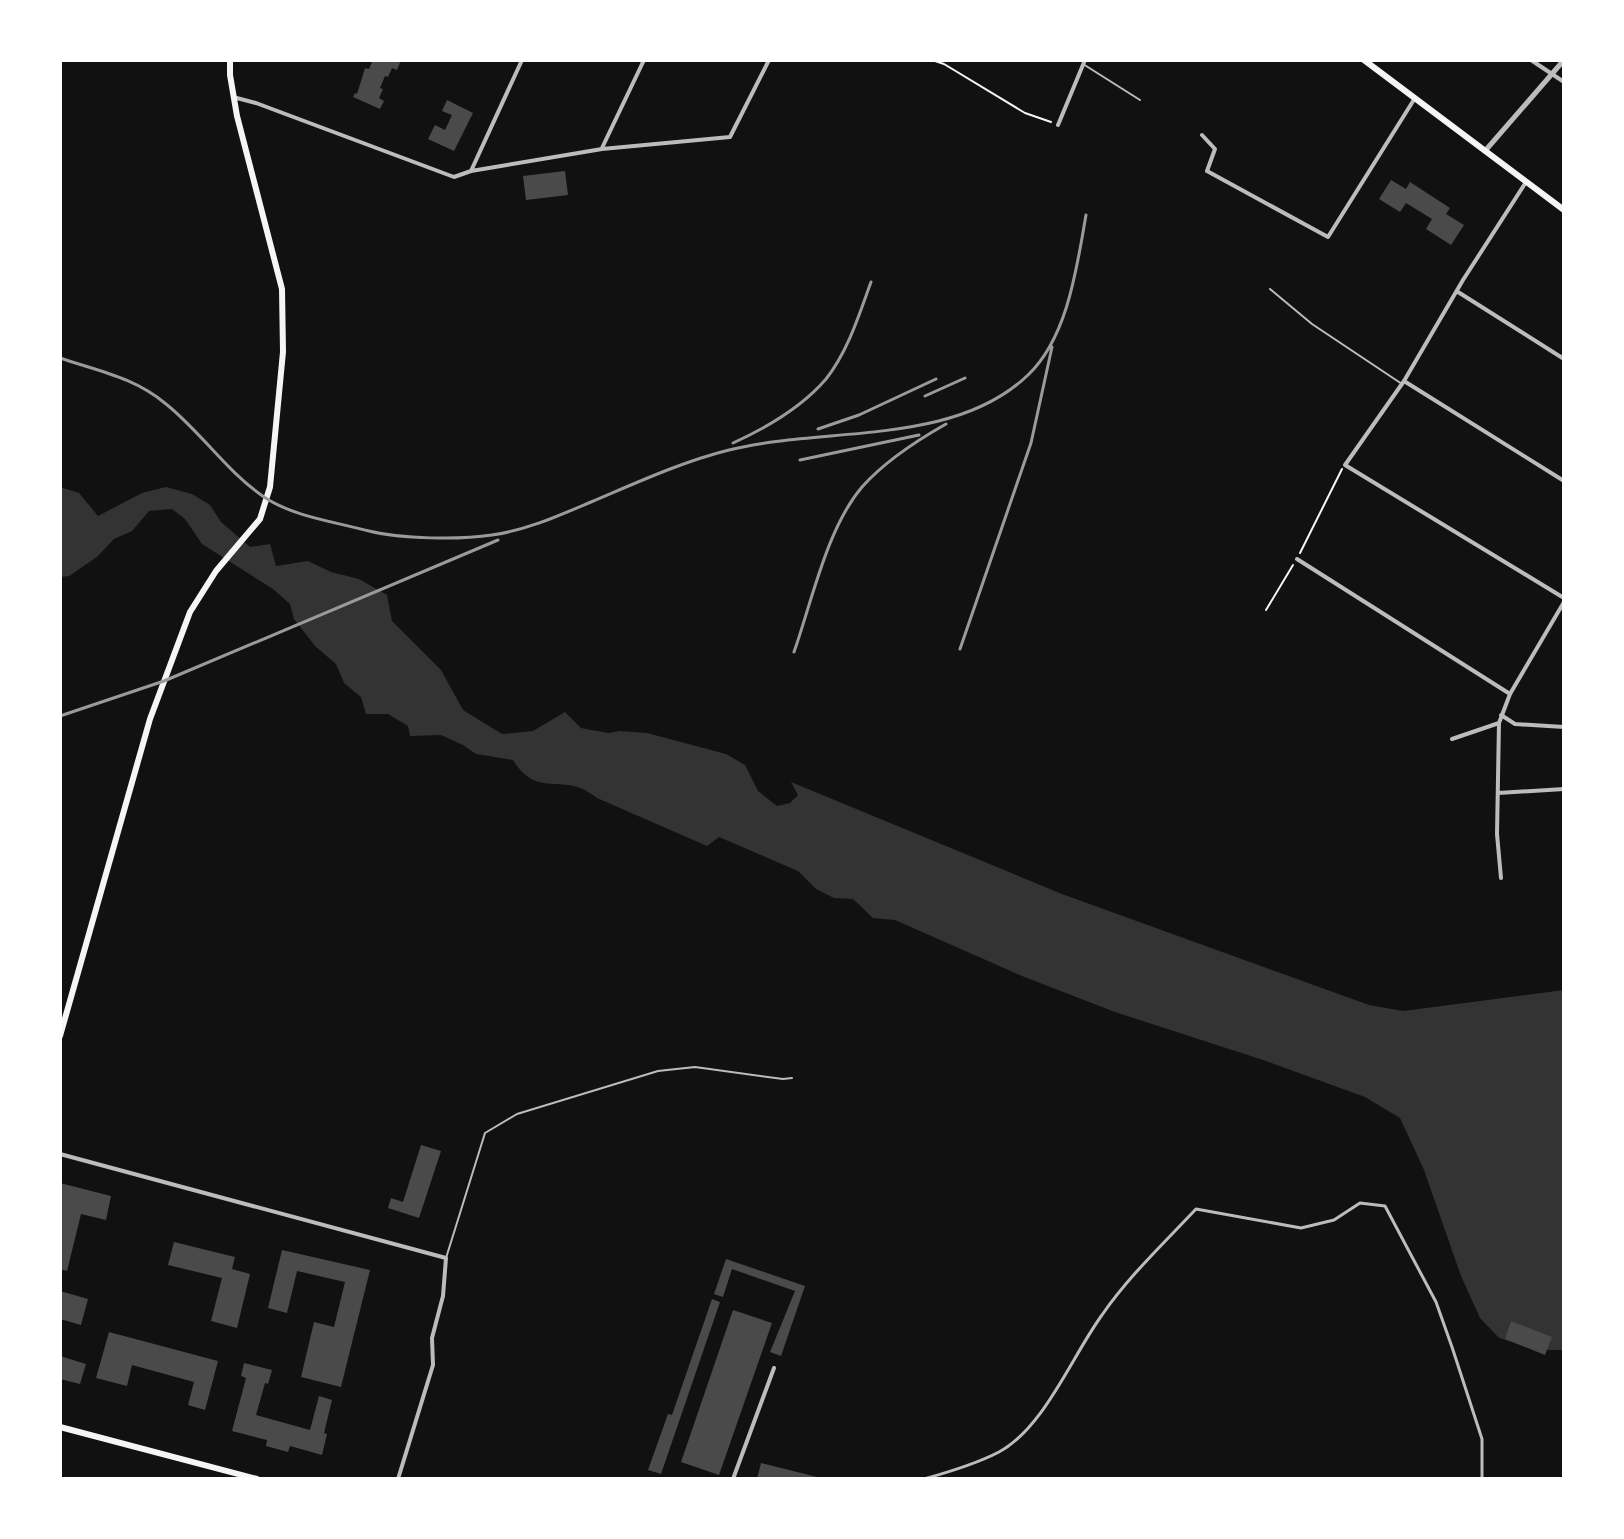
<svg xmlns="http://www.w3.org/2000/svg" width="1624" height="1539" font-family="'PT Sans',sans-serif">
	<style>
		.water { fill: #333 }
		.building { fill: #4a4a4a }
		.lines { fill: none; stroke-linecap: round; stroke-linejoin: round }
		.path { stroke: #f5f5f5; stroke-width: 2 }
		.service { stroke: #bcbcbc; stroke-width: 2 }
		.pedestrian { stroke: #bcbcbc; stroke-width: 3 }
		.minor { stroke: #bcbcbc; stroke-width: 4 }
		.tertiary { stroke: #bcbcbc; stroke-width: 5 }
		.secondary { stroke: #f5f5f5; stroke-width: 6 }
		.rail { stroke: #9a9a9a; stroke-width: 3 }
	</style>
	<rect width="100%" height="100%" fill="#111"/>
	<path class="water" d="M 60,487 L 79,493 L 98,516 L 142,493 L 166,487 L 192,494 L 210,505 L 221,522 L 250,547 L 270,544 L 276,566 L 308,561 L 331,572 L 359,579 L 387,595 L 392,621 L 441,670 L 463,710 L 502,734 L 533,731 L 565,712 L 581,728 L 608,733 L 620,731 L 647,733 L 726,754 L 745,765 L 758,791 L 777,806 L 790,803 L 798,795 L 791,782 L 1062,894 L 1369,1005 L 1403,1011 L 1564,990 L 1564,1350 L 1541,1350 L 1499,1338 L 1480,1318 L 1461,1276 L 1424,1170 L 1400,1118 L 1365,1097 L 1260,1059 L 1115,1012 L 1022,976 L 895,920 L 873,918 L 853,899 L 834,898 L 816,889 L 798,871 L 719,837 L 707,846 L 597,798 C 564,770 538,801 513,760 L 476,754 L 463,745 L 441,735 L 410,736 L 408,726 L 388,714 L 366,714 L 361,697 L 344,683 L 336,664 L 315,646 L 294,619 L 290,604 L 273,589 L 202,544 L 185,519 L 172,509 L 149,511 L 132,531 L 114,539 L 97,557 L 69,576 L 60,577 Z"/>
	<path class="building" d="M 373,60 L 401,60 L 397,70 L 392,68 L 388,77 L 385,76 L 380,88 L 383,89 L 379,98 L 384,101 L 380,109 L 353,97 L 355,93 L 357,94 L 365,68 L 369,69 Z
		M 447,100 L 473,113 L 454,151 L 428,139 L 435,125 L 445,130 L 452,115 L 442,111 Z
		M 565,171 L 568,195 L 526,200 L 523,176 Z
		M 1391,180 L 1406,189 L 1410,182 L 1450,208 L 1446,214 L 1464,225 L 1451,245 L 1426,229 L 1432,219 L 1406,203 L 1400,212 L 1379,199 Z
		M 421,1145 L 441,1151 L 419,1218 L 388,1208 L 391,1198 L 403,1202 Z
		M 60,1183 L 111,1196 L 106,1220 L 81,1214 L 67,1271 L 60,1269 Z
		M 174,1242 L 235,1257 L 232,1269 L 250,1274 L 237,1328 L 211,1321 L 222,1278 L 168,1265 Z
		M 282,1250 L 370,1270 L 341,1387 L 301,1377 L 314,1322 L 334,1327 L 345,1282 L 297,1271 L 287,1313 L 268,1308 Z
		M 726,1259 L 805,1286 L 781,1356 L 770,1352 L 795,1291 L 732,1269 L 723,1297 L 714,1294 Z
		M 60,1291 L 88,1299 L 81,1325 L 60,1319 Z
		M 712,1299 L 720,1302 L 661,1474 L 648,1470 L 668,1414 L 672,1415 Z
		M 733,1310 L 772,1323 L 719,1475 L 681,1462 Z
		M 1511,1321 L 1552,1337 L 1545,1355 L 1505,1339 Z
		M 109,1332 L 218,1361 L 205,1410 L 188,1405 L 194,1382 L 132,1365 L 127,1386 L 96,1378 Z
		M 60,1356 L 86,1364 L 80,1384 L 60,1379 Z
		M 244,1363 L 272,1370 L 268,1384 L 265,1383 L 256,1415 L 310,1430 L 319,1396 L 332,1400 L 324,1433 L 327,1434 L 322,1455 L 290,1446 L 288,1452 L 266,1446 L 267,1440 L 232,1431 L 246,1378 L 241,1376 Z
		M 761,1463 L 821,1478 L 820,1479 L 757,1479 Z"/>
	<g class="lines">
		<path class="path" d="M 932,60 L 944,64 L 1025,113 L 1051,122
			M 1300,553 L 1342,469
			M 1266,610 L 1293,565"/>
		<path class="service" d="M 1083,64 L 1140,100
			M 1270,289 L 1312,324 L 1402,384
			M 446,1258 L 485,1133 L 517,1114 L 658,1071 L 695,1067 L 783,1079 L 792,1078"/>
		<path class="pedestrian" d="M 924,1479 C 949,1472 976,1464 999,1452 C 1044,1428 1072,1356 1102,1315 C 1129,1276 1164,1243 1196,1209 L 1301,1228 L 1334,1220 L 1360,1203 L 1385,1206 L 1436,1302 L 1452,1347 L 1482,1439 L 1482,1479"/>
		<path class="minor" d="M 1531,60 L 1564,82
			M 233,97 L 256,103 L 454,177 L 471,171 L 602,149 L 730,137 L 769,60
			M 1058,125 L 1085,60
			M 1202,135 L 1215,149 L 1207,171 L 1328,237 L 1415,98
			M 602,148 L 644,60
			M 471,171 L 522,60
			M 1526,182 L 1463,280 L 1404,381 L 1345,465 L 1564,598
			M 1458,292 L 1564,359
			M 1404,381 L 1564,481
			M 1297,559 L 1510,694
			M 1501,715 L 1515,724 L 1564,727
			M 1452,739 L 1499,723
			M 1498,793 L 1564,789
			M 1501,878 L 1497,834 L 1499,723 L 1510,694 L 1564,602
			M 60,1154 L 446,1258 L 443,1296 L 432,1338 L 433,1365 L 398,1479
			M 733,1479 L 774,1368"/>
		<path class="tertiary" d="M 1485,151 L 1564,60"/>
		<path class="secondary" d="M 1364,60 L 1564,210
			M 60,1036 L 150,719 L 190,612 L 216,571 L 260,519 L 270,487 L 283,352 L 282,289 L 237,116 L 230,75 L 230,60
			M 60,1427 L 257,1479"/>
		<path class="rail" d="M 60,358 C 98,371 134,377 166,404 C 201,432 227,472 264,497 C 294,517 336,522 369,531 C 402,539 459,540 492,535 C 527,530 558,516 591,502 C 636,483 681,462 729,450 C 824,426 953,447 1028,375 C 1068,337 1077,266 1086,215
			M 925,396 L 965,378
			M 818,429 L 859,415 L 936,379
			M 733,443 C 766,428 802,407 826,379 C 848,351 859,315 871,282
			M 800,460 L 919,435
			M 960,649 L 1031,443 L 1052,347
			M 794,652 C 812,601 827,528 862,487 C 885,461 916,441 946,424
			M 60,716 L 164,681 L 498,540"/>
	</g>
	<rect width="1624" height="1539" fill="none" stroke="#ffffff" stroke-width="124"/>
</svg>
